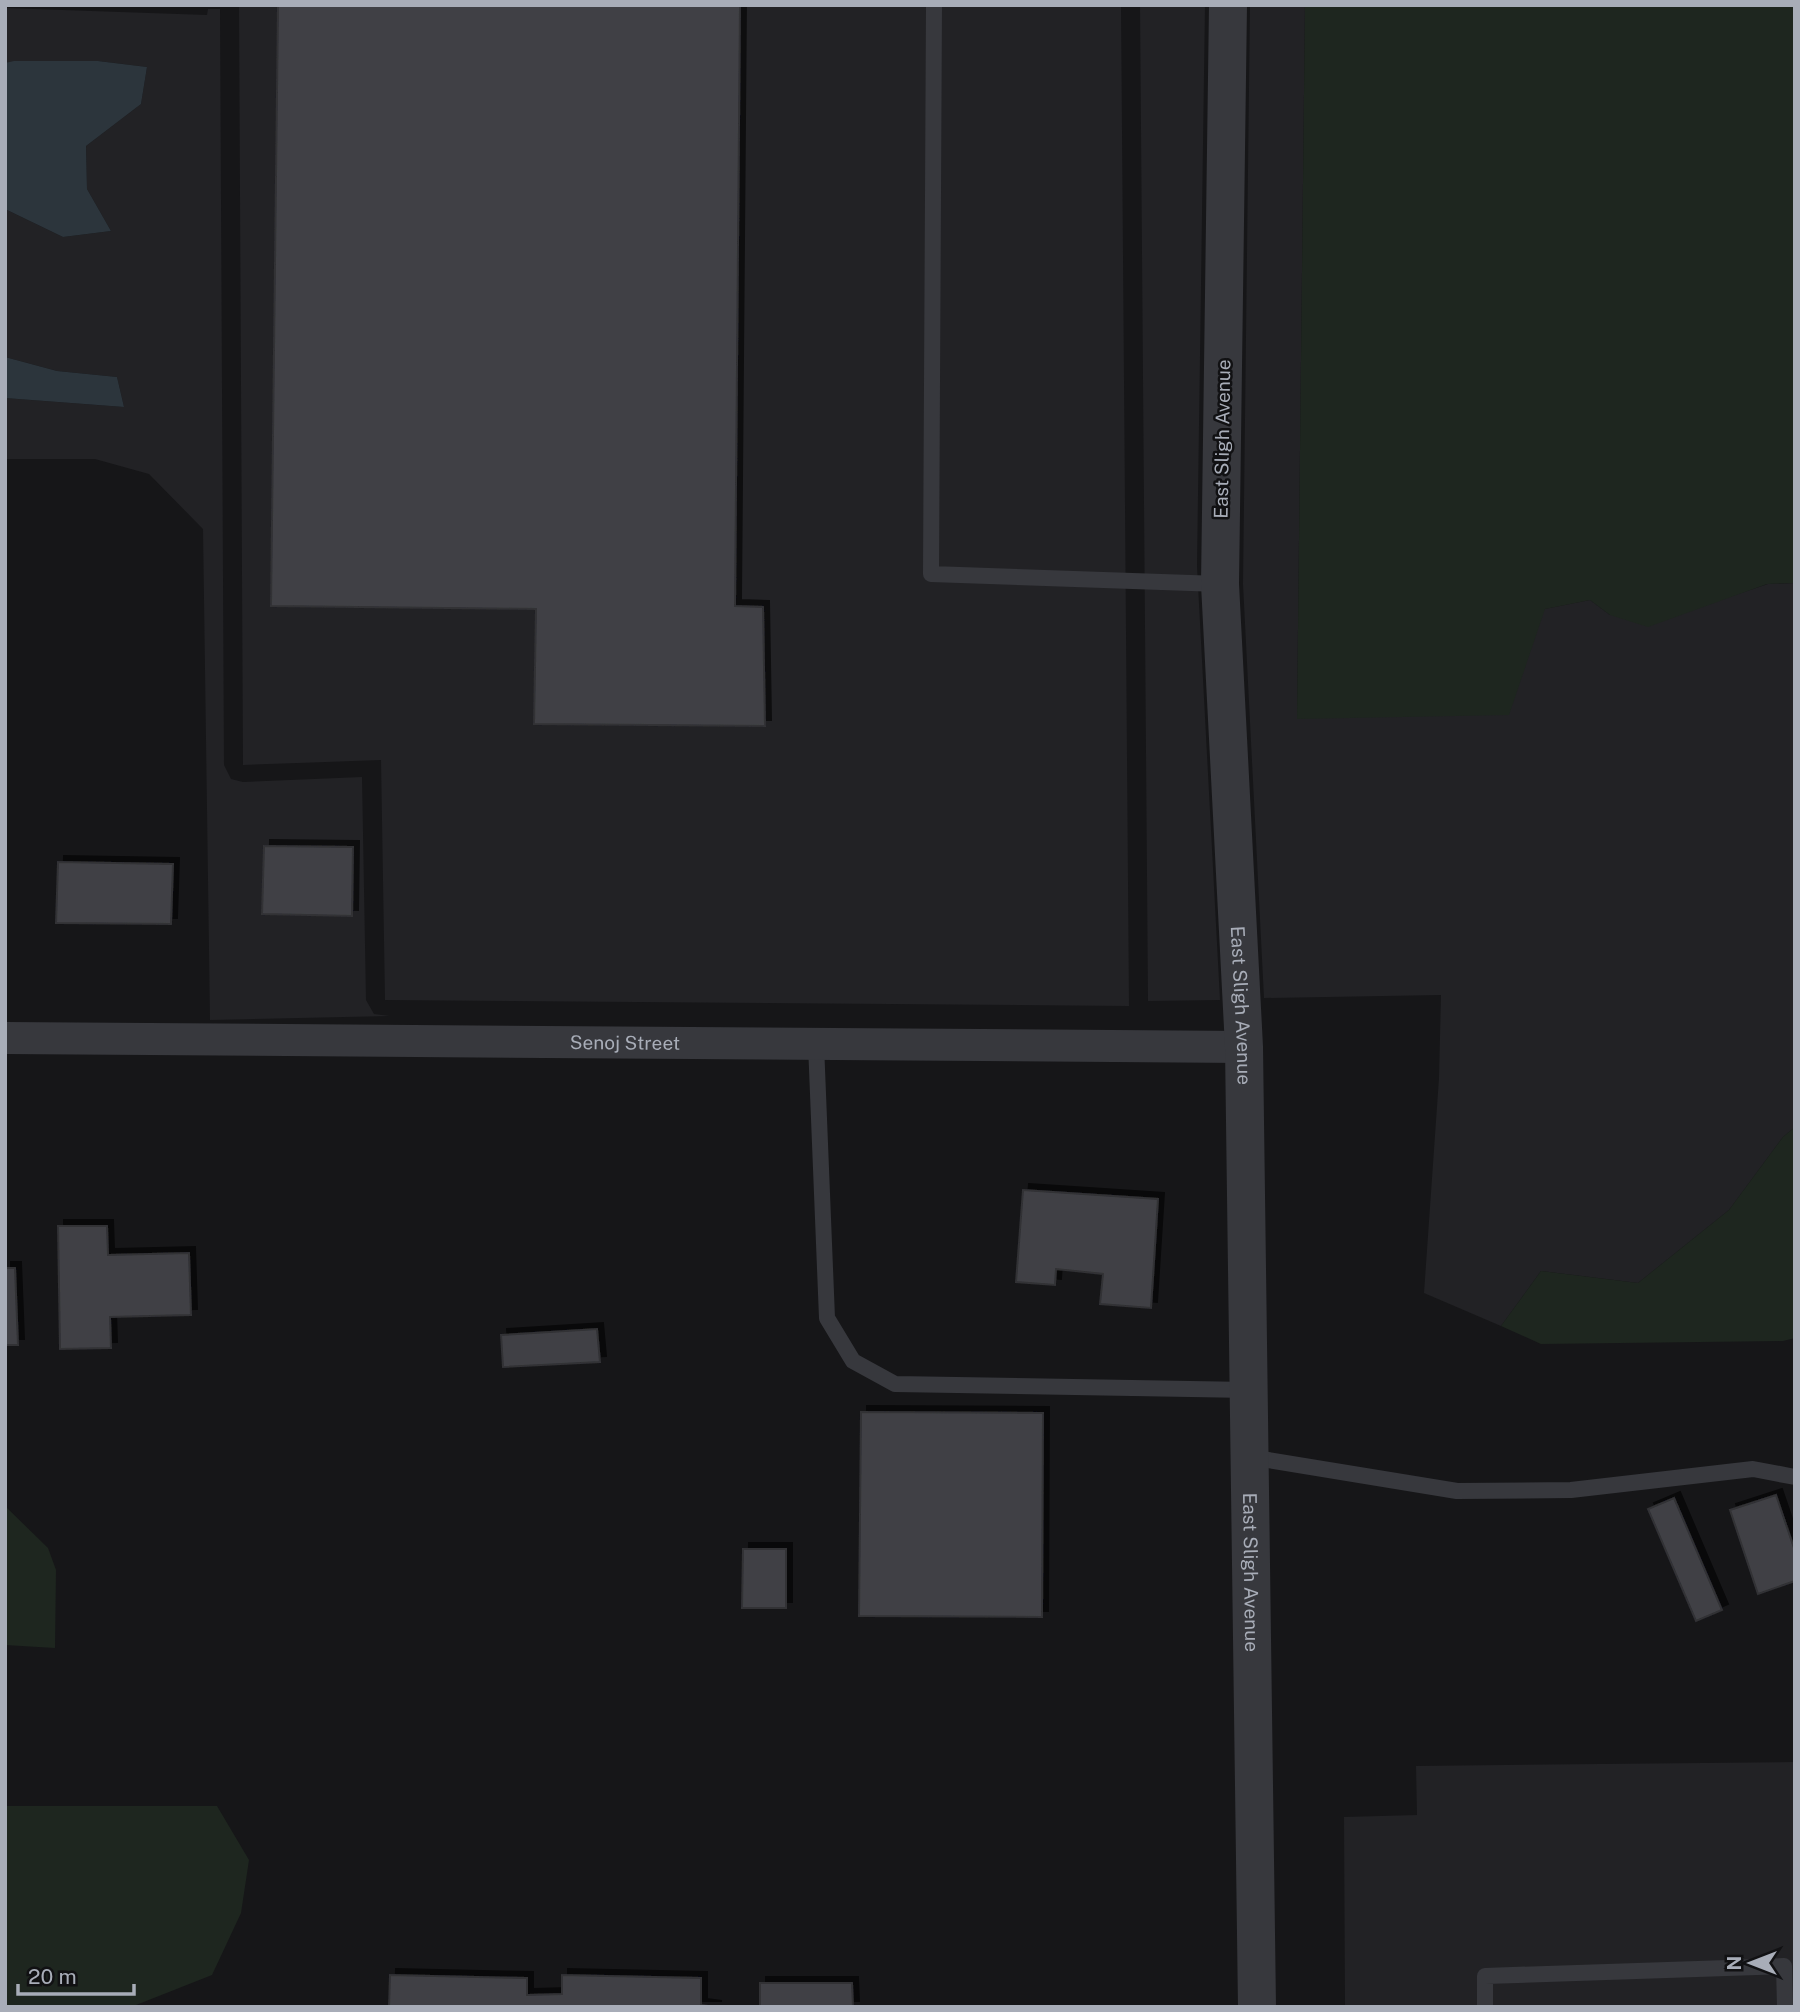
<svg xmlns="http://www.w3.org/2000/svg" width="1800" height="2012" font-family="'Public Sans',sans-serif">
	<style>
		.built { fill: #222225 }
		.green { fill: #1e261f }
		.water { fill: #2c353c }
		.building { fill: #404145; stroke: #303034; stroke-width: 2; filter: url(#shadow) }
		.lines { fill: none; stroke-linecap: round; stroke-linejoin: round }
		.service { stroke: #37383d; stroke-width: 16 }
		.minor { stroke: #37383d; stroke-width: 32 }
		.tertiary { stroke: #37383d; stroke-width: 38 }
		.labels { text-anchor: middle; stroke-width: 5; stroke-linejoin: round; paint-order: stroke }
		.street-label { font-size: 19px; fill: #a8adb8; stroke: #111113 }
	</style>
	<defs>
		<filter id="shadow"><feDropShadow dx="6" dy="-6" stdDeviation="0" flood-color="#0009"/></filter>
	</defs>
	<rect width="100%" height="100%" fill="#161618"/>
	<path class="built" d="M 239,5 L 1121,5 L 1129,1006 L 385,1000 L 381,760 L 243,765 Z
		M 1140,5 L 1205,5 L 1197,566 L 1220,1000 L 1148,1001 Z
		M 1250,5 L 1305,5 L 1297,719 L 1544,609 L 1590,600 L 1610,615 L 1714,602 L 1768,584 L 1795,583 L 1795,1127 L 1783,1137 L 1729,1210 L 1638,1283 L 1541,1271 L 1501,1326 L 1424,1293 L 1439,1078 L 1441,995 L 1264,998 L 1243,584 Z
		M 5,8 L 207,15 L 208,9 L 220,9 L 224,765 L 231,779 L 243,782 L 362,777 L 366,1000 L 374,1014 L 390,1016 L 210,1020 L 203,529 L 149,474 L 95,459 L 5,459 L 5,398 L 124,407 L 117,377 L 57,371 L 5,357 L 5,209 L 63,237 L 111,231 L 87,189 L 86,146 L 141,104 L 147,67 L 98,61 L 5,63 Z
		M 1795,1762 L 1795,2007 L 1345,2007 L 1344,1817 L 1417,1815 L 1416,1766 Z"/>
	<path class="green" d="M 1305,5 L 1795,5 L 1795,583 L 1767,584 L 1648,627 L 1610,615 L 1590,600 L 1545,609 L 1509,715 L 1297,719 Z
		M 1795,1127 L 1795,1338 L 1783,1341 L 1541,1344 L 1501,1326 L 1541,1271 L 1638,1283 L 1729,1210 L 1783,1137 Z
		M 5,1506 L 48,1548 L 56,1570 L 55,1648 L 5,1645 Z
		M 5,1806 L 217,1806 L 249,1860 L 241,1913 L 212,1975 L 131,2007 L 5,2007 Z"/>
	<path class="water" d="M 14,61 L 98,61 L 147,67 L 141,104 L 86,146 L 87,189 L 111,231 L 63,237 L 5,209 L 5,63 Z
		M 5,357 L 57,371 L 117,377 L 124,407 L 5,398 Z"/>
	<path class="building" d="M 278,5 L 740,5 L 735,606 L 763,607 L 765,726 L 534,724 L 536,609 L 271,606 Z
		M 264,846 L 353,847 L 352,916 L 262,914 Z
		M 58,862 L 173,864 L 171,924 L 56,923 Z
		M 1023,1190 L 1158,1199 L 1151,1308 L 1100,1304 L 1103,1274 L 1056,1269 L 1055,1285 L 1016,1282 Z
		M 58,1226 L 107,1226 L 108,1255 L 189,1253 L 191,1315 L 110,1317 L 111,1348 L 60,1349 Z
		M 5,1268 L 15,1268 L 18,1345 L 5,1345 Z
		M 597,1329 L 600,1362 L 503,1367 L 501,1335 Z
		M 861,1412 L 1043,1413 L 1042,1617 L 859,1616 Z
		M 1776,1495 L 1795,1551 L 1795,1581 L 1758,1594 L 1730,1510 Z
		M 1674,1498 L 1722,1610 L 1696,1621 L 1648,1509 Z
		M 743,1549 L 786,1549 L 786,1608 L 742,1608 Z
		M 390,1975 L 527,1978 L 527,1995 L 562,1994 L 562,1975 L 701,1978 L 701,2005 L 716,2007 L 389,2007 Z
		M 760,1983 L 852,1983 L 853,2007 L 760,2007 Z"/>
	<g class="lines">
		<path class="service" d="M 934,5 L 931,574 L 1220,584
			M 816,1044 L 827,1318 L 853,1361 L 895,1384 L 1249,1390
			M 1250,1457 L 1457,1491 L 1571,1490 L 1753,1469 L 1795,1477
			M 1485,2007 L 1485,1976 L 1784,1966 L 1785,2007"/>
		<path class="minor" id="s1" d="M 5,1038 L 1244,1047"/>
		<path class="tertiary" id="s2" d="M 1228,5 L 1220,584 L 1244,1047 L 1257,2007"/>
	</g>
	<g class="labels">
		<g class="street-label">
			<text transform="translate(1222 439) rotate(-89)" y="7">East Sligh Avenue</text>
			<text dy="7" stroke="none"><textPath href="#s2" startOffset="1001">East Sligh Avenue</textPath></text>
			<text dy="7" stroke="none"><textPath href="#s1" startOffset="620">Senoj Street</textPath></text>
			<text dy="7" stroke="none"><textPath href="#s2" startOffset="1568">East Sligh Avenue</textPath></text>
		</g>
	</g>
	<rect width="1800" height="2012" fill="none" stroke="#a8adb8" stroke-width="14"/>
	<g transform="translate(1751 1963) rotate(270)" stroke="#111113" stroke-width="5" paint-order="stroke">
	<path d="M0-5L12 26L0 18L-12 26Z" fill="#a8adb8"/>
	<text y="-10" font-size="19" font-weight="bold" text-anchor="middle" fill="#a8adb8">N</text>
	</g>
	<path d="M18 1984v10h116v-10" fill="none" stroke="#a8adb8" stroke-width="3.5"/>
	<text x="28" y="1984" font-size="21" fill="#a8adb8" stroke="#111113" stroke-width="5" paint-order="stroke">20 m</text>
</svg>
